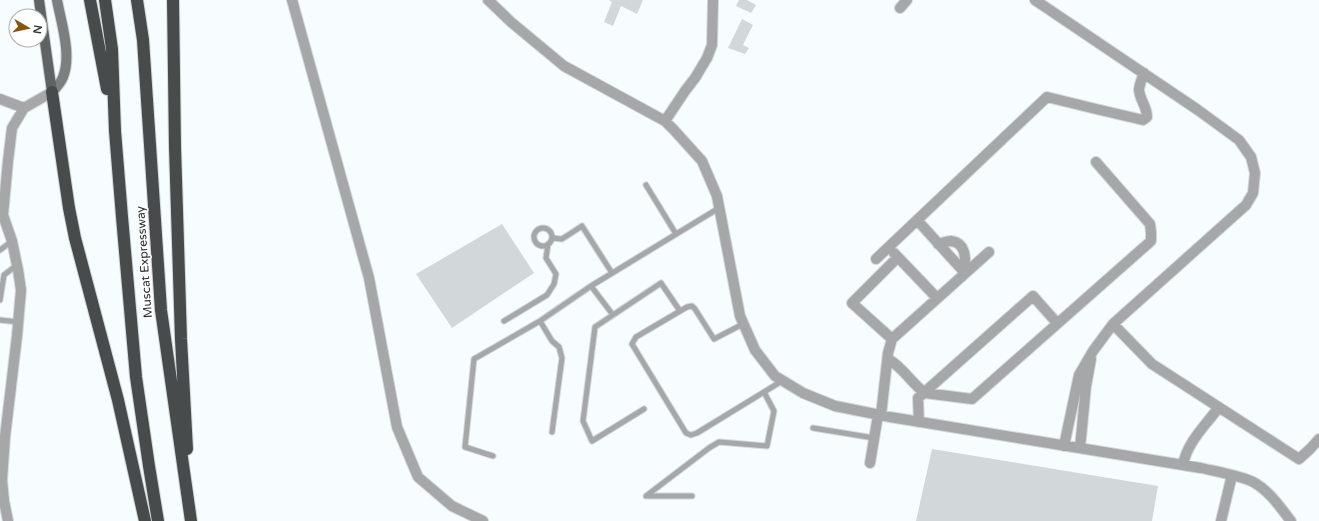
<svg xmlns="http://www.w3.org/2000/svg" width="1319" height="521" font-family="'Varela Round',sans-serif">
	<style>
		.building { fill: #d2d8d9 }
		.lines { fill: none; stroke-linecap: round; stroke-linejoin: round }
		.lane-casing { stroke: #d3d8d9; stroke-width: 7 }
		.street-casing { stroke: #d3d8d9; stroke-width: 12 }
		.secondary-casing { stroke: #d3d8d9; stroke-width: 12 }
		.primary-casing { stroke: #d3d8d9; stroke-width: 12 }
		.highway-casing { stroke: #d3d8d9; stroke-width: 14 }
		.lane { stroke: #a5a7a8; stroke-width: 5 }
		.street { stroke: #a5a7a8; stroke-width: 10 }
		.secondary { stroke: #7c7f80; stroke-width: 10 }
		.primary { stroke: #5f6364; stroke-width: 10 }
		.highway { stroke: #474b4c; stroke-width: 12 }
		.labels { text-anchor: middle; stroke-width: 3; stroke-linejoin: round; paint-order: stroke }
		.street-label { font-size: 12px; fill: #2f3232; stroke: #fff }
	</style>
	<rect width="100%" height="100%" fill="#f7fcfe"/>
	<path class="building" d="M 609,0 L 643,0 L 637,14 L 621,6 L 613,26 L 604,22 L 612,2 Z
		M 739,0 L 747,0 L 756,5 L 751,13 L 736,6 Z
		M 742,19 L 753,25 L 743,45 L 749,48 L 745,54 L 728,48 Z
		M 502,224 L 534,273 L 452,328 L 416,274 Z
		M 932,449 L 1158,486 L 1152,521 L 916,521 Z"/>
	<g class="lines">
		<g class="lane-casing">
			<path id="lane" d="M 646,185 L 676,234
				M534 237a9 9 0 1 1 18 0a9 9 0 1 1-18 0Z
				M 552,238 L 562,239 L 582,226 L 612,273
				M 0,250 L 12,241
				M 591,286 L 613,315
				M 0,300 L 4,275 L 17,265
				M 0,320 L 18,322
				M 504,321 L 547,295 L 554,284 L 556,274 L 546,258 L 548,244
				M 540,321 L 552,341 L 559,347 L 562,358 L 552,432
				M 743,324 L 714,339 L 695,309 L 692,306 L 687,307 L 636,337 L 632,344 L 686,433 L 691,435 L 697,433 L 782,381
				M 644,409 L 592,441 L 583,421 L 595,327 L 661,283 L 680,311
				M 813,428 L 874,438
				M 493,456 L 465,447 L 474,359 L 540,321 L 591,286 L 719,208
				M 692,496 L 646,496 L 709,448 L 719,442 L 767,446 L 774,411 L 764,392"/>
		</g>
		<g class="street-casing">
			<path id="street" d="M 292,0 L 369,278 L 397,427 L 418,477 L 452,506 L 483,521
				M 488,0 L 511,22 L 564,66 L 665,121 L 674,130 L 702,161 L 717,196 L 740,316 L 755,350 L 775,376 L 803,393 L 835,406 L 890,417 L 1201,468 C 1214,471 1244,476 1255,483 C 1270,492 1280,507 1291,521
				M 1035,0 L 1198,110 L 1239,140 L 1251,157 L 1255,173 L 1253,193 L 1246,205 L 1113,324 L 1093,351 L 1079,375 L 1064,446
				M 900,8 L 907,0
				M 0,99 L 24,108
				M 665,121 L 685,91 L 695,78 L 707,58 L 712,45 L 713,0
				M 917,220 L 965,273 C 965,262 968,243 951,241 C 947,241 942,243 938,244
				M 894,253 L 937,298
				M 876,259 L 1047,97 L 1096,109 L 1143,120 L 1147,117 C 1147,106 1139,99 1139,89 C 1140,83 1142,78 1144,73
				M 1113,324 L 1152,364 L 1299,459 L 1310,449 L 1319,439
				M 892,339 L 852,303 L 898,257
				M 888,359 C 903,367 911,383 925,393 L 972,399 L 1151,241 L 1151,232 L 1150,224 L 1096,162
				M 881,415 L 888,353 L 892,339 L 989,252
				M 919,422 L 918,398 L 1033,296 L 1057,323
				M 1080,448 L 1086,386 L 1091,359
				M 870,463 L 878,415
				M 1183,465 C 1187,442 1206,425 1219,407
				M 8,521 L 4,501 L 2,480 L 5,437 L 17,336 L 21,290 L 18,270 L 12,241 L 3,215 L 8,161 L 12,128 L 24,108 L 52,92
				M 1221,521 L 1232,475"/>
		</g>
		<g class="secondary-casing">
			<path id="secondary" d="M 52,92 C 56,88 61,83 63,77 C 72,55 61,22 57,0"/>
		</g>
		<g class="primary-casing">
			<path id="primary" d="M 39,0 L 52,92"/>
		</g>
		<g class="highway-casing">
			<path id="highway" d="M 90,0 L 107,89
				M 105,0 L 112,49 L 115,131 L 122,217 L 136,377 L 149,466 L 158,521
				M 137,0 L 143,40 L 161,310 L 191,521
				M 173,0 L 175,147 L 181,339 L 187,449
				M 52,92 L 69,208 L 75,238 L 118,400 L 145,521"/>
		</g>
		<use href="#lane" class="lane"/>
		<use href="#street" class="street"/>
		<use href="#secondary" class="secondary"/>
		<use href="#primary" class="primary"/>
		<use href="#highway" class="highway"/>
	</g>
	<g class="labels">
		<g class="street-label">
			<text transform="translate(144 262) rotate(-94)" y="4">Muscat Expressway</text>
		</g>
	</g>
	<g transform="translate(28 28) rotate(99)"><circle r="19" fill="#ffffff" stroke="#acadad"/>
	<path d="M0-3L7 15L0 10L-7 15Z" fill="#8c530a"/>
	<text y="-6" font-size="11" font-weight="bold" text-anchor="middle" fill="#2f3232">N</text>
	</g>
</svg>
